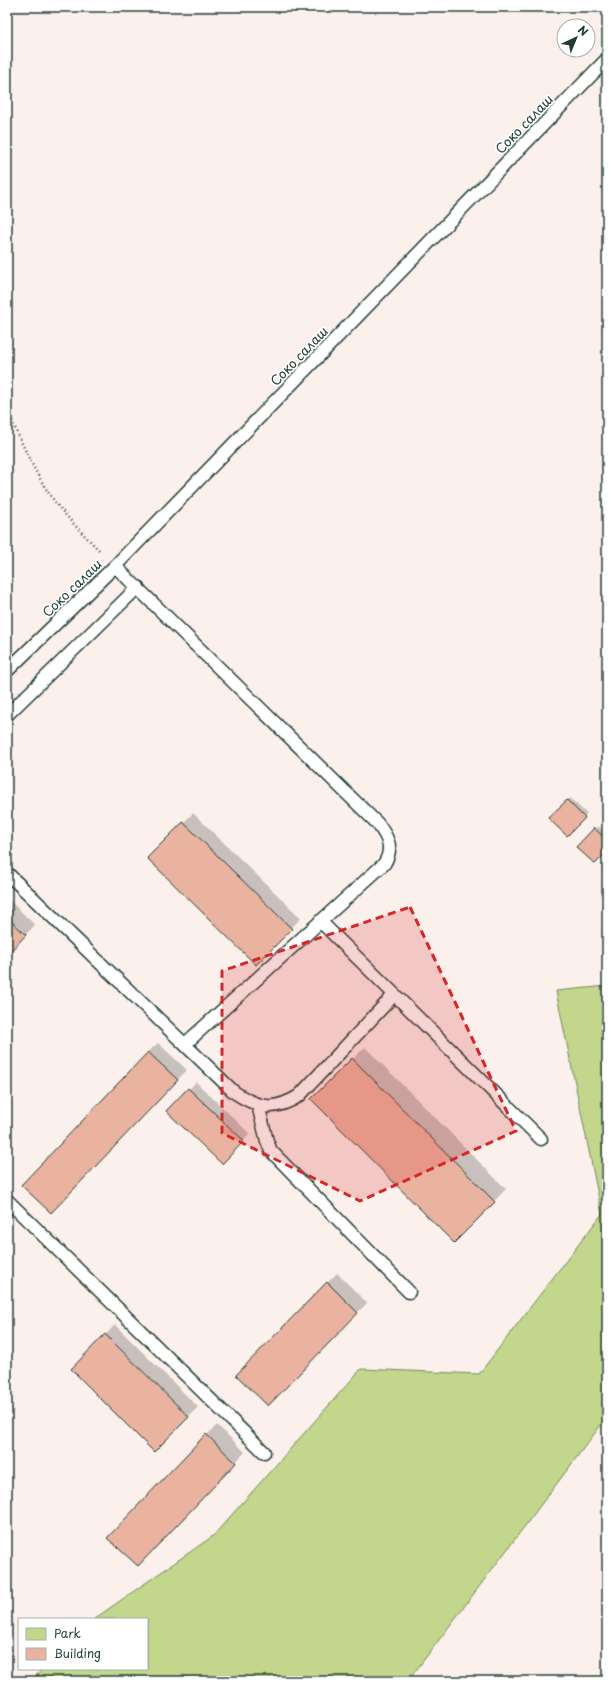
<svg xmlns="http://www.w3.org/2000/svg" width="614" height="1688" font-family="'Playpen Sans',sans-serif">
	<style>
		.green { fill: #c2d68c; stroke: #708a60 }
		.shadow { fill: #0003 }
		.building { fill: #eab39f; stroke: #1f3d34 }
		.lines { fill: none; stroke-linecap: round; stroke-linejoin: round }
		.lane-casing { stroke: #1f3d34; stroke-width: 15 }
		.path { stroke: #1f3d34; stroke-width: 2.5; stroke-dasharray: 1 3; stroke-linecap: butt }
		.lane { stroke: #fff; stroke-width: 12 }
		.marked { fill: #d62828; fill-opacity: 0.2; stroke: #d62828; stroke-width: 3; stroke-dasharray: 8 5; stroke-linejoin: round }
		.labels { text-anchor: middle; stroke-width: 3.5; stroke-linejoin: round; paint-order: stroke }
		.street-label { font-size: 13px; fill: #1f3d34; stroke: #fff }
	</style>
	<rect width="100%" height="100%" fill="#fbf0ec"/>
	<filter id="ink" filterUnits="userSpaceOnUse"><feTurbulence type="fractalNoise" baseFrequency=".025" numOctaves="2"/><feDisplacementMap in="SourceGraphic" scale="8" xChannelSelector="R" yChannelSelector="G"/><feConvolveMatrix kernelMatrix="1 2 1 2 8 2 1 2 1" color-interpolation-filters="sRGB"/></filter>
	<g filter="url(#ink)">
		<path class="green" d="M 607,986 L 607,1417 L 408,1681 L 32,1681 L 42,1669 L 147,1669 L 147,1619 L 94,1619 L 213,1536 L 361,1369 L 479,1374 L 602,1214 L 556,991 Z"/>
		<path class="shadow" d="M 570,798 L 587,814 L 567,835 L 550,818 Z
			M 193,813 L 301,918 L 256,964 L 149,858 Z
			M 598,826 L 607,834 L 607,850 L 578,847 Z
			M 7,898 L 35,925 L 7,954 Z
			M 158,1043 L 187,1070 L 60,1202 L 148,1052 Z
			M 365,1047 L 506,1189 L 454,1242 L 312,1099 Z
			M 196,1082 L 250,1134 L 222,1163 L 168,1111 Z
			M 337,1273 L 367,1303 L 268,1404 L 238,1375 Z
			M 115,1325 L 198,1407 L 154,1451 L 72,1369 Z
			M 217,1425 L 245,1452 L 147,1555 L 207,1435 Z"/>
		<path class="building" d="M 567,800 L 585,818 L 567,836 L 548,818 Z
			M 183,822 L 292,929 L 256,965 L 147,858 Z
			M 594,828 L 607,840 L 607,852 L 595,864 L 576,847 Z
			M 7,917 L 26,935 L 7,955 Z
			M 148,1052 L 178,1080 L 51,1213 L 21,1185 Z
			M 352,1058 L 495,1202 L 454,1243 L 311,1099 Z
			M 188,1088 L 244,1141 L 222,1164 L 166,1111 Z
			M 327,1282 L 358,1313 L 268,1406 L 236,1375 Z
			M 105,1334 L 189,1417 L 154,1452 L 71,1369 Z
			M 206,1434 L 236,1463 L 138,1566 L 107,1538 Z"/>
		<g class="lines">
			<g class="lane-casing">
				<path id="lane" d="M 115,566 L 378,824 C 388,838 394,848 384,864 L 185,1044
					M 7,671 L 115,566 L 607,59
					M 7,715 L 138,587
					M 7,873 L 234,1092 C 258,1108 273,1112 299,1096 L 394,995
					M 320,921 L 541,1139
					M 258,1105 L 267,1141 L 271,1151 L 409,1292
					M 7,1200 L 264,1452"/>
			</g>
			<path class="path" d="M 7,410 C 21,441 35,475 55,502 C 69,520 85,536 101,552"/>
			<use href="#lane" class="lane"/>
		</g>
	</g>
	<path class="marked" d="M 410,907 L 516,1131 L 360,1201 L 222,1133 L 222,971 Z"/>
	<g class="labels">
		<g class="street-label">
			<text transform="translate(524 124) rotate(-46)" y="5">Соко салаш</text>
			<text transform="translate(299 356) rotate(-46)" y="5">Соко салаш</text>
			<text transform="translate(72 588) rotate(-44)" y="5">Соко салаш</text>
		</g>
	</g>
	<rect width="614" height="1688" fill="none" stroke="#fff" stroke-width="24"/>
	<rect x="12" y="12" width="590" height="1664" fill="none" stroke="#1f3d34" stroke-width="1.5" filter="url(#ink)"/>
	<rect x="18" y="1618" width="130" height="52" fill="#ffffff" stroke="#a5b1ae"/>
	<rect x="26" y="1628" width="20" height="12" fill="#c2d68c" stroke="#a5b1ae"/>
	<text x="54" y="1638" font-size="12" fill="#1f3d34">Park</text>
	<rect x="26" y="1648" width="20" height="12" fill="#eab39f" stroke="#a5b1ae"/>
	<text x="54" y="1658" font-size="12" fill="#1f3d34">Building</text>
	<g transform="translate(576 38) rotate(44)"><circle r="19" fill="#ffffff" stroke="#a5b1ae"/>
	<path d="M0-3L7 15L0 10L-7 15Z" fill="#1f3d34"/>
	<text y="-6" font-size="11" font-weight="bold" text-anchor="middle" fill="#1f3d34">N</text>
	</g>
</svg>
